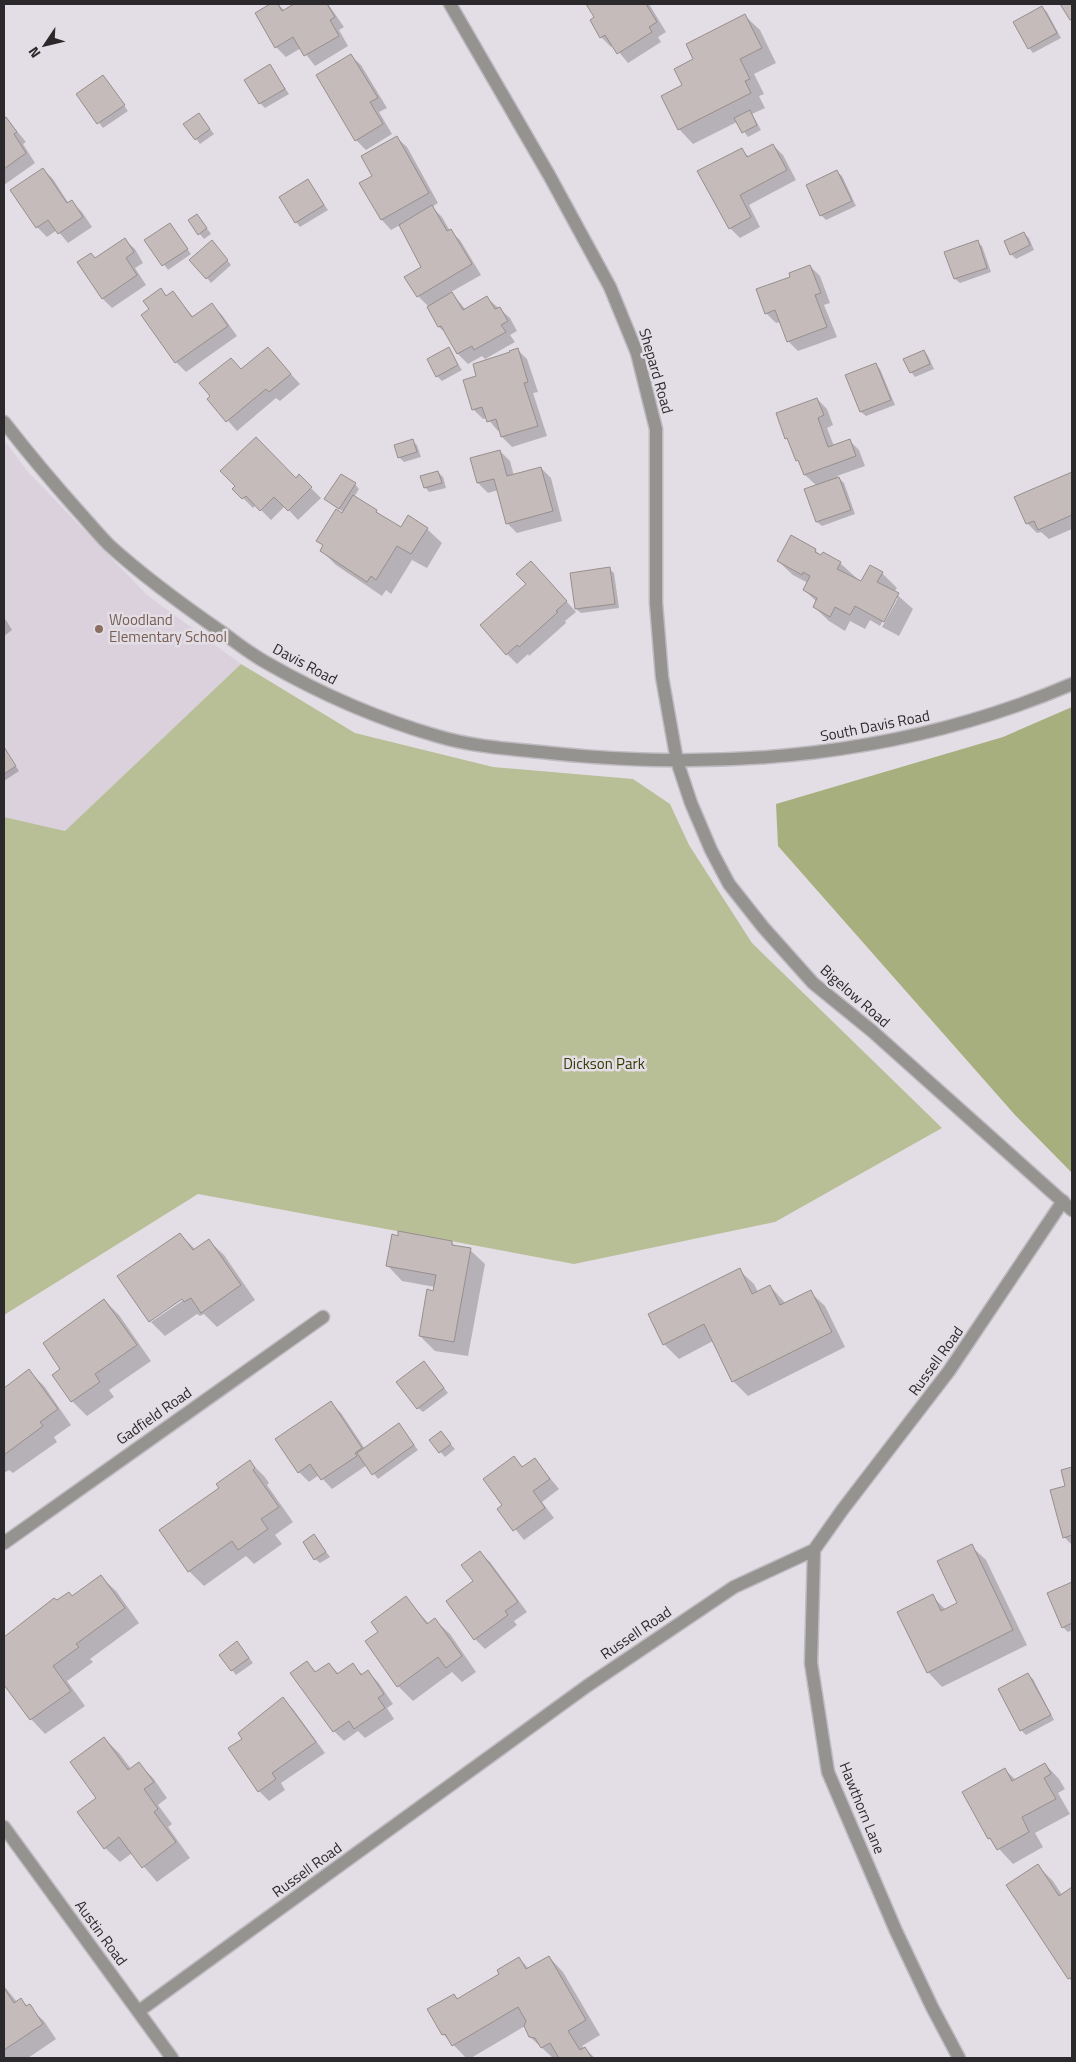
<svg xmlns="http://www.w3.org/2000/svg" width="1076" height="2062" font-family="'Titillium Web',sans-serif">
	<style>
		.built { fill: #dad1dd }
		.green { fill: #b8bf96 }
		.forest { fill: #a8af7f }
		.shadow { fill: #0003 }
		.building { fill: #c5bbba; stroke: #978e8d }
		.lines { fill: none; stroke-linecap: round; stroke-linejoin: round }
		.minor-casing { stroke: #bebac0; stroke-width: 15 }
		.minor { stroke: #94938f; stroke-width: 12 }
		.education-dot { fill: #8d6e63; stroke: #e3dee5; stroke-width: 2 }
		.labels { text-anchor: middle; stroke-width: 5; stroke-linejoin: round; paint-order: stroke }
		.street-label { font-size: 15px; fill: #2b292b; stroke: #e3dee5 }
		.education-label { font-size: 15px; fill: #785e54; stroke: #e3dee5; text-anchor: start }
		.park-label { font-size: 15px; fill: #343a00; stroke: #e3dee5 }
	</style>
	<rect width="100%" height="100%" fill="#e3dee5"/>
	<path class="built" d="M 4,440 L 28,472 L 147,595 L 241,664 L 65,831 L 4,817 Z"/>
	<path class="green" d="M 241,664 L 355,733 L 493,767 L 633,779 L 670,804 L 689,845 L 752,943 L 942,1128 L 775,1222 L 574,1264 L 198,1194 L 4,1315 L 4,817 L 65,831 Z"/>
	<path class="forest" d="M 1072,707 L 1072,1173 L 1015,1115 L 778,846 L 776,804 L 1003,737 Z"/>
	<path class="shadow" d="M 273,4 L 278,4 L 285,11 L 297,4 L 328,4 L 344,27 L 339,30 L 348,46 L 315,66 L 301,48 L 286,57 L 276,47 L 257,13 Z
		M 588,4 L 649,4 L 666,32 L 658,37 L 661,42 L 628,63 L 613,45 L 611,47 L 601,37 L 596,18 Z
		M 1042,7 L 1047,12 L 1061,38 L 1033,53 L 1029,48 Z
		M 745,16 L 760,30 L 776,63 L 754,74 L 764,94 L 759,96 L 765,108 L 752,114 L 761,130 L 748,137 L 737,122 L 693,144 L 679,129 L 684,85 L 695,60 Z
		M 351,56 L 361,65 L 387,108 L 379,112 L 392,134 L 366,150 L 356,140 Z
		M 270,66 L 289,94 L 265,108 L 260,103 Z
		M 103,77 L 128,111 L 103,128 L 78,94 Z
		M 6,118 L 26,142 L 23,144 L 35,163 L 4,185 L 4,120 Z
		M 203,120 L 214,134 L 200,144 L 185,124 Z
		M 397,138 L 407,147 L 438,203 L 432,207 L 442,217 L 450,231 L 460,240 L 481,275 L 451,292 L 466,310 L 487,298 L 510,318 L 517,331 L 510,335 L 515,342 L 485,359 L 482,356 L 468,364 L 458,354 L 449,336 L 439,327 L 428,306 L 418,296 L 423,267 L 400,225 L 391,230 L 382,220 L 374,176 Z
		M 773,145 L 783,155 L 796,180 L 749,205 L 760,227 L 740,238 L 730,228 L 742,150 L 749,157 Z
		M 43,169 L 53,179 L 69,204 L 72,202 L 82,212 L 92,227 L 68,243 L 57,230 L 47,237 L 37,227 Z
		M 837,172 L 842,176 L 856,206 L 826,220 L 821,215 Z
		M 308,181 L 328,210 L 300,227 L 296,222 Z
		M 201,220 L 211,234 L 204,239 L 189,221 Z
		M 170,224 L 191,254 L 168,270 L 146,240 Z
		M 1024,233 L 1029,238 L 1034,250 L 1016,259 L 1011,254 Z
		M 125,240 L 135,249 L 143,263 L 135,268 L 146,285 L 112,308 L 102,298 L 95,259 Z
		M 977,242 L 982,246 L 991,272 L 960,283 L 955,279 Z
		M 216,246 L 231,265 L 211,283 L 207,278 Z
		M 810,266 L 820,276 L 830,303 L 824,305 L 837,337 L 798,351 L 788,341 L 781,322 L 776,323 L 766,313 L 792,278 Z
		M 160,289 L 168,297 L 173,293 L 194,318 L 212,305 L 222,315 L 237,336 L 186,372 L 176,362 L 143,315 L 151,309 Z
		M 268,349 L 300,384 L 280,401 L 276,398 L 237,431 L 209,399 Z
		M 448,349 L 462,370 L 442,381 L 437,376 Z
		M 517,349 L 527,359 L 538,392 L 533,393 L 547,436 L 512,447 L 502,437 L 500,430 L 498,431 L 487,418 L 483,419 L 473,409 L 478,376 Z
		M 924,351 L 928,356 L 934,369 L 915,377 L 911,372 Z
		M 876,365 L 880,369 L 895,405 L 866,416 L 861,412 L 847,376 Z
		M 817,399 L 827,409 L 833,425 L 827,428 L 834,446 L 849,440 L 859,450 L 865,466 L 837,476 L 844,483 L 855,514 L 822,526 L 817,522 L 805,490 L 817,486 L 805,475 L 801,464 L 797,460 L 790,442 L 787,438 Z
		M 412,441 L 417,445 L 421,457 L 404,462 L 399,457 Z
		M 500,451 L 510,461 L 514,476 L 541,468 L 551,478 L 562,521 L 517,533 L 507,523 L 498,490 L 488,493 L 478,483 L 472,459 Z
		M 438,472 L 443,477 L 446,488 L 429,492 L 425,487 Z
		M 1072,473 L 1072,529 L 1049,539 L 1041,532 L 1037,533 L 1027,523 L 1016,498 Z
		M 299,476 L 321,498 L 298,520 L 285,506 L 271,520 L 256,505 L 253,508 L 234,489 L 296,479 Z
		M 355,484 L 359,489 L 354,497 L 376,511 L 384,518 L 402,529 L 427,529 L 442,543 L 427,568 L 412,560 L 391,594 L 386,590 L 382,596 L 336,565 L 322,551 L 324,546 L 318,540 L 343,515 L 343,512 L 326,499 Z
		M 815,550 L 822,557 L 840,563 L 862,583 L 882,573 L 897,588 L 894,592 L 913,609 L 899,636 L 882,627 L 898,598 L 895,598 L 880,626 L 870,620 L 865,629 L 850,621 L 845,631 L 829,621 L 814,607 L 817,602 L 804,590 L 808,583 L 793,575 L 778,561 Z
		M 609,569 L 614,573 L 619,608 L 581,613 L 576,609 Z
		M 541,573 L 576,612 L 565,621 L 566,623 L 529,656 L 528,654 L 517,664 L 507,654 Z
		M 4,617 L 12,630 L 4,636 Z
		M 4,749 L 19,771 L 4,781 Z
		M 180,1234 L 195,1249 L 209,1241 L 224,1255 L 255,1300 L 217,1327 L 204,1314 L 200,1316 L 197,1314 L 165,1336 L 151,1322 L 188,1297 L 187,1295 L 151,1319 L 151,1322 L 119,1277 Z
		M 399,1237 L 451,1242 L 456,1247 L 470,1250 L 485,1264 L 468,1356 L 435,1351 L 420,1336 L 435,1287 L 402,1281 L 388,1266 Z
		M 739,1270 L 754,1284 L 758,1292 L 770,1286 L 786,1304 L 810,1292 L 825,1306 L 845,1347 L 748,1396 L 733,1381 L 713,1341 L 679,1359 L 664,1344 Z
		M 104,1300 L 119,1315 L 151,1361 L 109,1390 L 114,1397 L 87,1416 L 72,1401 L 62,1369 Z
		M 428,1367 L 448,1393 L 423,1412 L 418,1408 Z
		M 29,1371 L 44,1386 L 71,1425 L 54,1437 L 57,1442 L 13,1473 L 9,1470 L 4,1473 L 4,1386 L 5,1388 Z
		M 331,1403 L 341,1413 L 365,1449 L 403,1430 L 418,1450 L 378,1479 L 367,1465 L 332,1489 L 319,1475 L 309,1482 L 299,1472 Z
		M 441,1433 L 455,1449 L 445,1457 L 431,1441 Z
		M 514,1458 L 524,1468 L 535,1460 L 559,1489 L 542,1502 L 554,1518 L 524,1540 L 499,1509 L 504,1506 Z
		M 249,1461 L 264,1476 L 269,1483 L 267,1485 L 293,1522 L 275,1535 L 282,1544 L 254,1564 L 246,1556 L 204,1586 L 189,1571 L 221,1489 Z
		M 1072,1469 L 1072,1545 L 1064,1537 L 1066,1487 L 1062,1471 Z
		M 318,1541 L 330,1557 L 320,1563 L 315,1559 Z
		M 971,1546 L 986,1560 L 1027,1645 L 942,1687 L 928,1672 L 932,1596 L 946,1610 L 959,1603 Z
		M 480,1553 L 490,1562 L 527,1612 L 514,1621 L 517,1625 L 485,1649 L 475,1639 Z
		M 101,1577 L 116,1591 L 139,1623 L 90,1659 L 93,1662 L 67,1681 L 85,1706 L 45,1734 L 31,1719 L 4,1683 L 4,1638 L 54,1600 L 56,1602 L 73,1598 Z
		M 1072,1583 L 1072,1630 L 1068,1632 L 1063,1627 L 1049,1593 Z
		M 406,1598 L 429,1624 L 435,1620 L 450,1634 L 476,1672 L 462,1682 L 452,1672 L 413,1701 L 398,1686 L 379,1632 Z
		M 242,1648 L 253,1663 L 236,1675 L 220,1655 Z
		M 307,1662 L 317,1673 L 329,1664 L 339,1674 L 353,1665 L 363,1675 L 368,1672 L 378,1682 L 393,1704 L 387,1708 L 394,1719 L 365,1738 L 358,1731 L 344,1741 L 334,1731 Z
		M 1028,1675 L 1033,1679 L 1054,1720 L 1026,1735 L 1021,1730 Z
		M 283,1699 L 293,1709 L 325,1753 L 281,1783 L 285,1790 L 269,1801 L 259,1791 L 229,1749 L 243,1739 Z
		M 104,1738 L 119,1753 L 131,1769 L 139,1764 L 153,1778 L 167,1798 L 158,1805 L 172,1824 L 168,1827 L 190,1858 L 157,1882 L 132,1853 L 120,1862 L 105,1848 L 97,1798 Z
		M 1045,1764 L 1059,1779 L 1065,1789 L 1058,1793 L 1070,1814 L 1035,1833 L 1043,1847 L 1013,1864 L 989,1838 L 1005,1770 L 1016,1780 Z
		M 1038,1866 L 1053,1881 L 1062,1895 L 1072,1888 L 1072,1982 L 1008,1886 Z
		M 549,1957 L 563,1972 L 600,2035 L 582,2046 L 595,2058 L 553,2058 L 530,2037 L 525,2026 L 471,2058 L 466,2058 L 443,2034 L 453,1995 L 458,2000 L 501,1974 L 519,1958 L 529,1969 Z
		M 4,1986 L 17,2002 L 20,1999 L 44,2021 L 56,2039 L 28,2058 L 4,2058 Z"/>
	<path class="building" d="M 270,4 L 278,4 L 282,11 L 294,4 L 327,4 L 335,17 L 330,20 L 339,36 L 304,56 L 293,37 L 275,48 L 255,13 Z
		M 586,4 L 646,4 L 657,22 L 649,27 L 652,32 L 617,54 L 605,35 L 600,38 L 590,20 L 594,17 Z
		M 1060,4 L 1072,4 L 1072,19 L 1070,20 Z
		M 1042,6 L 1057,33 L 1028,49 L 1013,22 Z
		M 745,14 L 762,48 L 740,59 L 750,79 L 745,81 L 751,93 L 678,130 L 661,96 L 682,85 L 674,69 L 693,59 L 686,44 Z
		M 351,54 L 378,98 L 370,102 L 383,124 L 355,141 L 316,75 Z
		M 270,64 L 285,89 L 259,104 L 244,80 Z
		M 103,75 L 125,105 L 97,124 L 76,94 Z
		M 750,110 L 757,125 L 742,133 L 734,118 Z
		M 199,113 L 210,129 L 195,140 L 183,124 Z
		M 6,117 L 17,132 L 14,134 L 26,153 L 4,169 L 4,118 Z
		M 397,136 L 429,193 L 381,220 L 359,183 L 372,176 L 361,156 Z
		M 773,144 L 787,170 L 740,195 L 751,217 L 729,229 L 697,171 L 742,148 L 747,157 Z
		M 43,168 L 67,203 L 72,200 L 83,217 L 58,234 L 48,220 L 36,228 L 10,190 Z
		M 837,170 L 852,201 L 820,216 L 806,185 Z
		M 308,179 L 324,205 L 295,223 L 279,197 Z
		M 432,205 L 447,231 L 451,229 L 472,264 L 417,297 L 404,277 L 421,267 L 399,225 Z
		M 197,214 L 207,228 L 198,235 L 188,220 Z
		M 170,223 L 188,249 L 162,266 L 144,240 Z
		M 1024,232 L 1030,245 L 1010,255 L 1004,241 Z
		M 125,238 L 134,252 L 126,258 L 137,275 L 102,299 L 77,262 L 91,253 L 95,258 Z
		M 212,240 L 228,260 L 206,279 L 189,260 Z
		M 978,240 L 987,268 L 954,279 L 944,252 Z
		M 810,265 L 821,293 L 815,295 L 827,327 L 787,342 L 775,310 L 765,314 L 756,289 L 790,277 L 789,273 Z
		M 161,288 L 166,296 L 173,291 L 192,317 L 212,303 L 228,326 L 175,363 L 141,315 L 149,309 L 143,301 Z
		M 452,292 L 463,310 L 487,296 L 495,309 L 500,307 L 508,321 L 501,325 L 506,332 L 474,350 L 472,346 L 457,354 L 441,326 L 438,327 L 427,307 Z
		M 268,347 L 291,374 L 269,392 L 266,389 L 226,422 L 207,399 L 210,396 L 199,383 L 231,358 L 241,369 Z
		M 449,347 L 458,365 L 436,377 L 427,359 Z
		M 518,348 L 528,382 L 524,383 L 538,426 L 501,437 L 496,419 L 487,422 L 482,407 L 472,410 L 463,380 L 476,376 L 473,364 L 510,352 L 509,351 Z
		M 924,350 L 930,364 L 910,373 L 903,359 Z
		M 876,363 L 891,400 L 860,412 L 845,375 Z
		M 817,398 L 824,415 L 818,418 L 828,447 L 850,439 L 856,456 L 804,475 L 798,460 L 796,461 L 787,438 L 785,439 L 776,413 Z
		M 256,437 L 296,478 L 299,474 L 312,487 L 288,511 L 274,497 L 260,511 L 246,496 L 242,499 L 232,489 L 235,486 L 220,471 Z
		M 413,439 L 417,452 L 398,458 L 394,445 Z
		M 500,450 L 507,476 L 541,467 L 553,511 L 506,524 L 494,479 L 477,483 L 470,458 Z
		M 438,471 L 442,483 L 424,488 L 420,476 Z
		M 1072,472 L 1072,515 L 1038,530 L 1034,521 L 1026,524 L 1014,497 Z
		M 341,474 L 356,483 L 339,509 L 324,499 Z
		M 839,477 L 851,510 L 816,522 L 804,489 Z
		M 353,495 L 377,510 L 376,512 L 401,527 L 408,515 L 428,528 L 411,554 L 397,546 L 376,580 L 371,576 L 367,582 L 320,551 L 323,545 L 316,541 L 336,509 L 342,513 Z
		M 791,535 L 816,549 L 815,552 L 821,555 L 823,552 L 841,562 L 837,569 L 861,581 L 870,565 L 883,572 L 877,582 L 899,593 L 884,622 L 855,606 L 850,615 L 835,607 L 830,617 L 813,607 L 817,598 L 803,590 L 810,576 L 803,572 L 802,575 L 777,561 Z
		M 531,561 L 567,601 L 556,611 L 558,612 L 519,647 L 517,645 L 506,655 L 480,625 L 526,584 L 516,574 Z
		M 610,567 L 615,604 L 575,609 L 570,573 Z
		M 4,747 L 16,766 L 4,774 Z
		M 398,1231 L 452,1241 L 452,1245 L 471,1248 L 454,1342 L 419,1336 L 427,1289 L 433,1291 L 436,1275 L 386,1266 L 392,1234 L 398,1236 Z
		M 180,1233 L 193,1250 L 209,1239 L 241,1285 L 201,1313 L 191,1298 L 184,1302 L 182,1299 L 149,1322 L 117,1276 Z
		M 740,1268 L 752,1294 L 770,1285 L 780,1305 L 811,1290 L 832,1332 L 732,1382 L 704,1324 L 663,1345 L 648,1314 Z
		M 104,1299 L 137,1345 L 95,1374 L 100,1382 L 71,1402 L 52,1375 L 60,1369 L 43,1343 Z
		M 424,1361 L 444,1388 L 417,1409 L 396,1382 Z
		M 29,1369 L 58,1409 L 40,1422 L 43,1426 L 4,1455 L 4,1388 Z
		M 331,1401 L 362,1448 L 355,1453 L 357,1456 L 321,1480 L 310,1464 L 298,1473 L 275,1439 Z
		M 399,1423 L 414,1445 L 372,1475 L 357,1453 Z
		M 441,1431 L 451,1444 L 439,1453 L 429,1440 Z
		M 514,1456 L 522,1467 L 535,1458 L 550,1479 L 533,1491 L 545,1508 L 513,1531 L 497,1509 L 502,1505 L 483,1479 Z
		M 250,1460 L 255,1468 L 253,1470 L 279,1507 L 261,1519 L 268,1529 L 238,1550 L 232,1541 L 188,1572 L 159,1530 L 219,1488 L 216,1484 Z
		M 1072,1467 L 1072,1535 L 1063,1538 L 1050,1490 L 1065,1486 L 1061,1470 Z
		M 314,1534 L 326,1552 L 314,1560 L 303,1542 Z
		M 972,1544 L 1013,1630 L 927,1673 L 897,1612 L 933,1594 L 941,1611 L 957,1603 L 937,1561 Z
		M 480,1551 L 518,1602 L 505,1611 L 508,1615 L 474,1640 L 446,1601 L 473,1581 L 461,1565 Z
		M 101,1575 L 125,1608 L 76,1644 L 79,1647 L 53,1666 L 71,1691 L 30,1720 L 4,1685 L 4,1637 L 54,1598 L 57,1600 L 69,1592 L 72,1596 Z
		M 1072,1582 L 1072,1623 L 1062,1628 L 1047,1593 Z
		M 406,1596 L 427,1624 L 435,1618 L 462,1656 L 446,1668 L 438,1657 L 397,1687 L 365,1641 L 378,1632 L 371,1622 Z
		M 237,1641 L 249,1658 L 231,1671 L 219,1655 Z
		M 307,1661 L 315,1672 L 329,1663 L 337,1674 L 353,1663 L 361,1675 L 368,1670 L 384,1694 L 378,1698 L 385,1708 L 354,1729 L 349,1721 L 333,1732 L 290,1673 Z
		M 1028,1673 L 1051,1715 L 1020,1731 L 998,1689 Z
		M 283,1697 L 316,1742 L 272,1773 L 276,1779 L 258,1792 L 228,1748 L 242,1739 L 238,1733 Z
		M 104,1737 L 128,1770 L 139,1762 L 154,1782 L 144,1789 L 158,1809 L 154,1812 L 176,1842 L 142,1868 L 119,1837 L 104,1849 L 77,1812 L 96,1798 L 70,1762 Z
		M 1045,1763 L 1051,1774 L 1044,1778 L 1056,1799 L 1022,1817 L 1029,1832 L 997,1850 L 990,1838 L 988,1839 L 962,1792 L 1005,1768 L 1012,1781 Z
		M 1038,1864 L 1059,1896 L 1072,1887 L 1072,1977 L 1068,1979 L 1006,1885 Z
		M 549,1956 L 586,2020 L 568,2031 L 580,2050 L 585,2047 L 592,2058 L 559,2058 L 550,2043 L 541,2048 L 535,2038 L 529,2037 L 524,2026 L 526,2021 L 518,2007 L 452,2046 L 445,2034 L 442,2035 L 427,2009 L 454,1994 L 457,1999 L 499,1974 L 497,1970 L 519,1957 L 526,1969 Z
		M 4,1988 L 14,2003 L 21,1998 L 26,2006 L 30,2004 L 43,2024 L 4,2050 Z"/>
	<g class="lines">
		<g class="minor-casing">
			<path id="minor" d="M 450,4 L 549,175 L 610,287 L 637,353 L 656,429 L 656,603 L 662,677 L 677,761 L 691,803 L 711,850 L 729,884 L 763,927 L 813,983 L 872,1031 L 1072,1210
				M 4,422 C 29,454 54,484 81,514 C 90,524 99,535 109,545 C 144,577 184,606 223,633 C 237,643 252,655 267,663 C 321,694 378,719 437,736 C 473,747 513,749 550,753 C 727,772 907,755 1072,684
				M 4,1543 L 323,1317
				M 814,1550 L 811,1663 L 828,1772 L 896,1931 L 932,2007 L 959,2058
				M 4,1827 L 172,2058
				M 139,2011 L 587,1686 L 734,1587 L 814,1550 L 843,1509 L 949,1371 L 1063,1201"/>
		</g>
		<use href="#minor" class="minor"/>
	</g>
	<circle class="education-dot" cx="99" cy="629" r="5"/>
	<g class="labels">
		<g class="street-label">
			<text transform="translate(656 371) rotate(74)" y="5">Shepard Road</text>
			<text transform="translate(305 664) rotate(28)" y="5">Davis Road</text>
			<text transform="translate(875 726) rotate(-11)" y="5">South Davis Road</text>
			<text transform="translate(855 996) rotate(41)" y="5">Bigelow Road</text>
			<text transform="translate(936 1361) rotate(-54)" y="5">Russell Road</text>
			<text transform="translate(154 1416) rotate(-35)" y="5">Gadfield Road</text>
			<text transform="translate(636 1633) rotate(-34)" y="5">Russell Road</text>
			<text transform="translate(862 1808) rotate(68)" y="5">Hawthorn Lane</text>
			<text transform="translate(307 1870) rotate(-36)" y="5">Russell Road</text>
			<text transform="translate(101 1933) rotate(54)" y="5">Austin Road</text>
		</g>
		<g class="education-label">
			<text x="109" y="625">Woodland<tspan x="109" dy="17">Elementary School</tspan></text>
		</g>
		<g class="park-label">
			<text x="604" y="1069">Dickson Park</text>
		</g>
	</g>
	<rect width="1076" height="2062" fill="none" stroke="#2b292b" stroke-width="10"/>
	<g transform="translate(45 45) rotate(235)" stroke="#e3dee5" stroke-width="4" paint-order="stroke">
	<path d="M0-4L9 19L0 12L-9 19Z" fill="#2b292b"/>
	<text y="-8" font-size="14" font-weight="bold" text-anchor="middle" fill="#2b292b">N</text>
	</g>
</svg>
